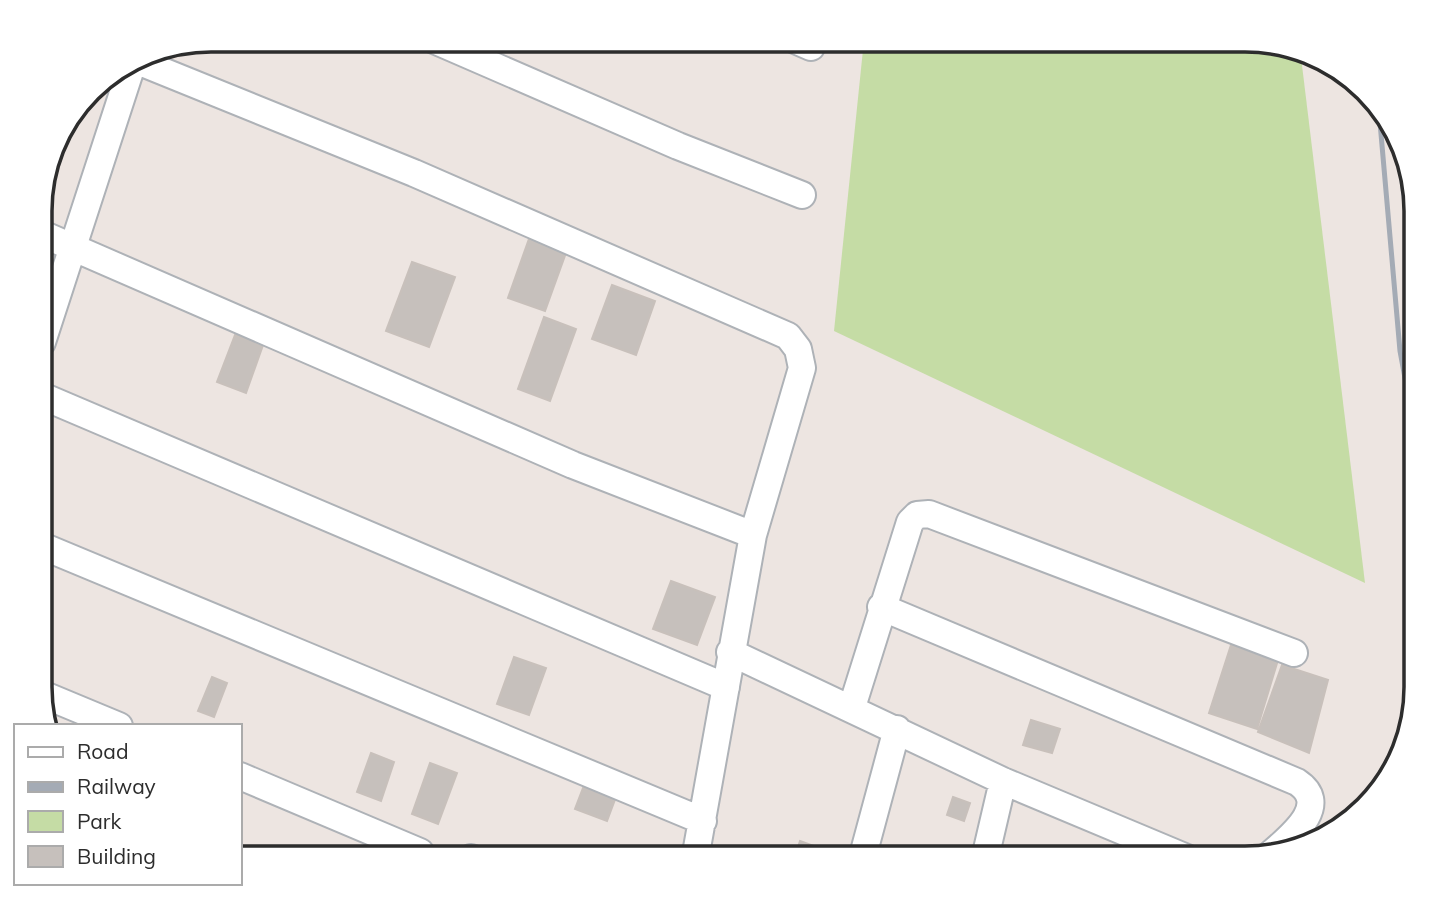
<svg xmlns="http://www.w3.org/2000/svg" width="1456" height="899" font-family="Mulish,sans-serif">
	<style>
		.green { fill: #c5dca5 }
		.building { fill: #c6c0bc; stroke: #c8c0bb; stroke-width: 2 }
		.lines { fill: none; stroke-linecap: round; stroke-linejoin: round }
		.street-casing { stroke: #aeb2b7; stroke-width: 30 }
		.street { stroke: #fff; stroke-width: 26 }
		.rail { stroke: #a4abb5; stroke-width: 5 }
		.rim { fill: none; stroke: #2d2d2d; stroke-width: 3.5 }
	</style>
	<rect width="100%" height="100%" fill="#ede5e1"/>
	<path class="green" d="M 864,40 L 1245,40 L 1301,57 L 1365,583 L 834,331 Z"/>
	<path class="building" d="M 530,236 L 567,250 L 545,311 L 508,298 Z
		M 412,262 L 455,277 L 429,347 L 386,331 Z
		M 612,285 L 655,301 L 636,355 L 592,339 Z
		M 544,317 L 576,329 L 550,401 L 518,389 Z
		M 235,335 L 263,345 L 246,393 L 217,382 Z
		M 671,581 L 715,597 L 697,645 L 653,629 Z
		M 1231,645 L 1278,660 L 1257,729 L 1209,713 Z
		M 514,657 L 546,668 L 529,715 L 497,704 Z
		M 1282,665 L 1328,680 L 1309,753 L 1258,732 Z
		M 212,677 L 227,683 L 214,717 L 198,711 Z
		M 1031,720 L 1060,729 L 1052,753 L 1023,745 Z
		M 371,753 L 394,762 L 381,801 L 357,792 Z
		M 430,763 L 457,773 L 438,824 L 412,814 Z
		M 588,775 L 620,786 L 607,821 L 575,809 Z
		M 953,797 L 970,803 L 964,821 L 947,815 Z
		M 367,838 L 404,851 L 402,859 L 359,859 Z
		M 800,841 L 825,850 L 822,859 L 794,859 Z"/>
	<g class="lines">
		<g class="street-casing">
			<path id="street" d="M 434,40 L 678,146 L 802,195
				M 795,40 L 811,47
				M 135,60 L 414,173 L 788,336 L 798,349 L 802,368 L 753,535 L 695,859
				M 42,234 L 573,465 L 753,535
				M 42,342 L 133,62
				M 42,396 L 726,687
				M 42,546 L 703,821
				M 881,607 L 1297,782 C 1332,805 1290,837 1271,854
				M 730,652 L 1003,781 L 1187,858
				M 42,694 L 119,726
				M 852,707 L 910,522 L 917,515 L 929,514 L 1294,653
				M 240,776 L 420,852
				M 471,858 L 473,859
				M 985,858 L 1003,781
				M 862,859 L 897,729"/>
		</g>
		<use href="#street" class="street"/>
		<path class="rail" d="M 1379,111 L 1400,351 L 1415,432
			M 1397,139 L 1415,287"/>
	</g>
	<path d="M0 0H1456V899H0ZM211 52H1245A159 159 0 0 1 1404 211V687A159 159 0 0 1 1245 846H211A159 159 0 0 1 52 687V211A159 159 0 0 1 211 52Z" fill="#fff" fill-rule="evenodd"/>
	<path class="rim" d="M211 52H1245A159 159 0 0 1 1404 211V687A159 159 0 0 1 1245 846H211A159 159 0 0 1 52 687V211A159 159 0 0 1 211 52Z"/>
	<rect x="14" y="724" width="228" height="161" fill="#ffffff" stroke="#ababab" stroke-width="2"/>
	<rect x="28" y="747" width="35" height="10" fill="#ffffff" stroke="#ababab" stroke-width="2"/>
	<text x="77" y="759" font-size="21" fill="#2d2d2d">Road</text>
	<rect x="28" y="782" width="35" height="10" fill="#a4abb5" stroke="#ababab" stroke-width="2"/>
	<text x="77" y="794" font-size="21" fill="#2d2d2d">Railway</text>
	<rect x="28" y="811" width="35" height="21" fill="#c5dca5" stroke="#ababab" stroke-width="2"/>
	<text x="77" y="829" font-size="21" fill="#2d2d2d">Park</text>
	<rect x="28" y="846" width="35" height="21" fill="#c6c0bc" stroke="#ababab" stroke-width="2"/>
	<text x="77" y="864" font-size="21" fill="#2d2d2d">Building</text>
</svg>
